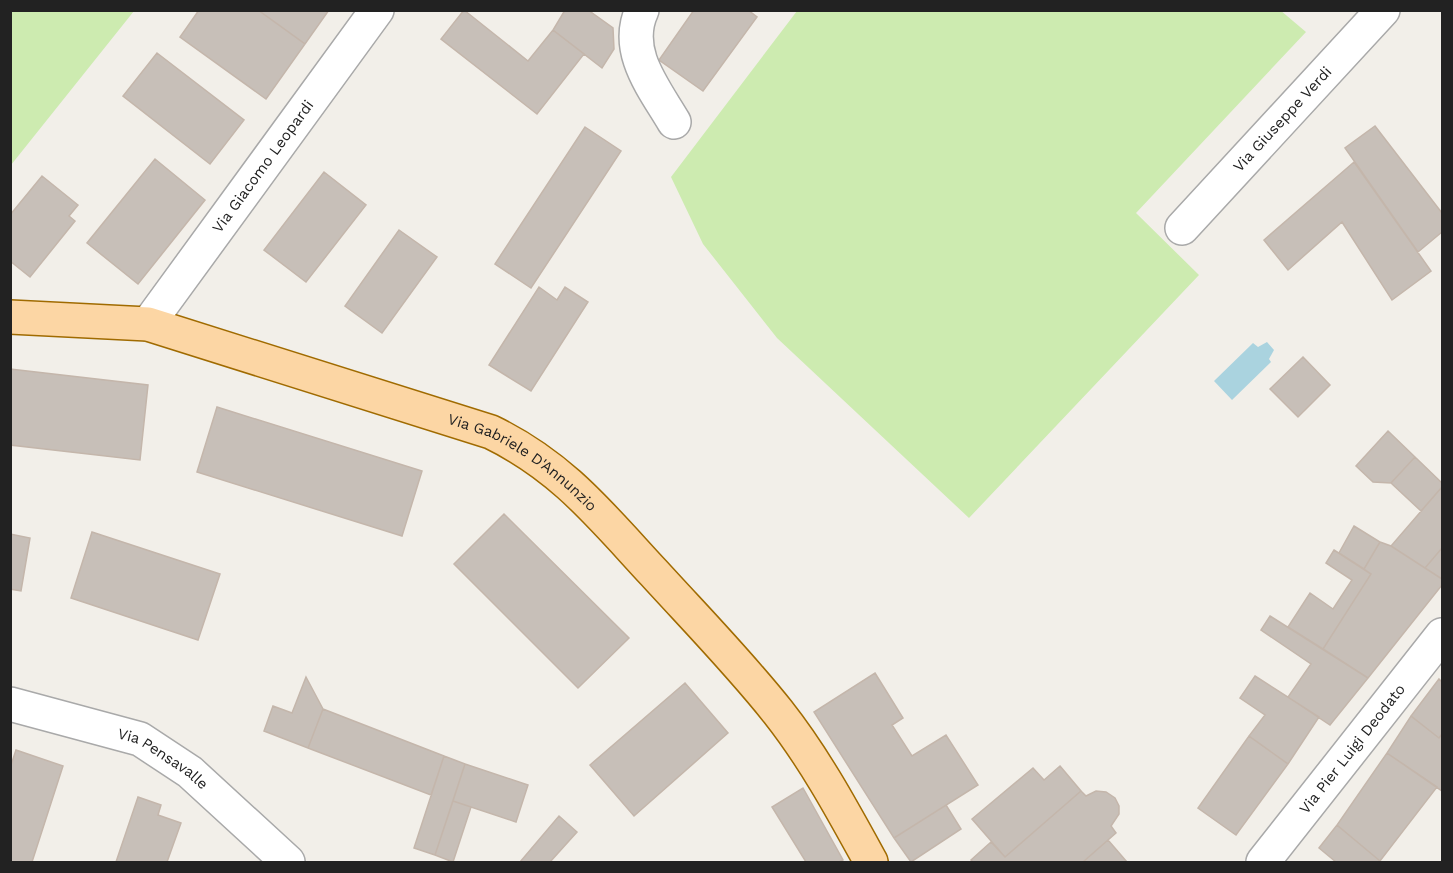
<svg xmlns="http://www.w3.org/2000/svg" width="1453" height="873" font-family="'Work Sans',sans-serif">
	<style>
		.grass { fill: #cdebb0 }
		.water { fill: #aad3df }
		.building { fill: #c7bfb8; stroke: #c4b6ab; stroke-width: 1.5 }
		.lines { fill: none; stroke-linecap: round; stroke-linejoin: round }
		.minor-casing { stroke: #a9a9a9; stroke-width: 36 }
		.major-casing { stroke: #a06b00; stroke-width: 36 }
		.minor { stroke: #fff; stroke-width: 33 }
		.major { stroke: #fcd6a4; stroke-width: 33 }
		.labels { text-anchor: middle; stroke-width: 5; stroke-linejoin: round; paint-order: stroke }
		.street-label { font-size: 15px; fill: #222; stroke: #fff }
	</style>
	<rect width="100%" height="100%" fill="#f2efe9"/>
	<path class="grass" d="M 11,10 L 134,11 L 11,165 L 10,11 Z
		M 1280,10 L 1306,32 L 1136,213 L 1199,275 L 969,518 L 777,338 L 703,244 L 671,177 L 797,11 Z"/>
	<path class="water" d="M 1267,342 L 1274,350 L 1269,359 L 1271,362 L 1232,400 L 1214,381 L 1253,343 L 1258,347 Z"/>
	<path class="building" d="M 199,10 L 258,10 L 305,44 L 266,99 L 180,37 Z
		M 258,10 L 329,10 L 305,44 Z
		M 464,10 L 528,61 L 553,30 L 584,54 L 537,114 L 441,39 Z
		M 565,10 L 588,10 L 613,28 L 614,49 L 602,68 L 553,30 Z
		M 694,10 L 748,10 L 757,17 L 703,91 L 659,60 Z
		M 157,53 L 244,120 L 210,164 L 123,96 Z
		M 1375,126 L 1442,213 L 1442,232 L 1418,252 L 1345,148 Z
		M 585,127 L 621,151 L 531,288 L 495,264 Z
		M 155,159 L 205,200 L 138,284 L 87,243 Z
		M 1354,162 L 1431,271 L 1392,300 L 1342,222 L 1288,270 L 1264,240 Z
		M 324,172 L 366,205 L 306,282 L 264,250 Z
		M 42,176 L 78,205 L 69,216 L 75,221 L 30,277 L 10,261 L 10,215 Z
		M 399,230 L 437,257 L 382,333 L 345,306 Z
		M 539,287 L 557,300 L 565,287 L 588,302 L 531,391 L 489,365 Z
		M 1303,357 L 1330,385 L 1298,417 L 1270,389 Z
		M 10,369 L 148,385 L 140,460 L 10,445 Z
		M 217,407 L 422,471 L 402,536 L 197,472 Z
		M 1388,431 L 1415,457 L 1391,483 L 1373,482 L 1356,466 Z
		M 1415,457 L 1442,483 L 1442,487 L 1421,511 L 1391,483 Z
		M 1442,487 L 1442,548 L 1425,568 L 1391,546 Z
		M 504,514 L 629,638 L 578,688 L 454,564 Z
		M 1354,526 L 1380,542 L 1364,569 L 1339,553 Z
		M 92,532 L 220,574 L 198,640 L 71,598 Z
		M 10,534 L 30,538 L 21,591 L 10,589 Z
		M 1380,542 L 1391,546 L 1442,579 L 1442,585 L 1368,678 L 1323,649 L 1371,574 L 1364,569 Z
		M 1442,548 L 1442,579 L 1425,568 Z
		M 1334,550 L 1371,574 L 1323,649 L 1288,627 L 1310,593 L 1333,609 L 1352,580 L 1326,563 Z
		M 1270,616 L 1368,678 L 1330,725 L 1288,697 L 1311,664 L 1261,630 Z
		M 875,673 L 903,718 L 892,725 L 912,756 L 946,735 L 978,785 L 894,838 L 814,712 Z
		M 1255,676 L 1319,717 L 1288,764 L 1249,736 L 1265,715 L 1240,698 Z
		M 306,677 L 323,709 L 308,748 L 264,731 L 273,706 L 292,713 Z
		M 1439,679 L 1442,682 L 1442,734 L 1439,738 L 1411,716 Z
		M 685,683 L 728,733 L 634,816 L 590,765 Z
		M 323,709 L 444,756 L 431,795 L 308,748 Z
		M 1411,716 L 1439,738 L 1442,734 L 1442,791 L 1387,753 Z
		M 1249,736 L 1288,764 L 1236,835 L 1198,808 Z
		M 16,750 L 63,766 L 32,862 L 10,862 L 10,768 Z
		M 1387,753 L 1437,787 L 1380,861 L 1337,825 Z
		M 444,756 L 465,764 L 435,855 L 414,848 Z
		M 465,764 L 528,785 L 516,822 L 453,801 Z
		M 1060,766 L 1081,791 L 1005,857 L 972,819 L 1033,768 L 1044,780 Z
		M 803,788 L 843,860 L 839,862 L 806,862 L 772,807 Z
		M 1081,791 L 1086,796 L 1096,791 L 1106,792 L 1115,798 L 1119,806 L 1119,814 L 1111,826 L 1116,833 L 1083,862 L 973,862 L 971,860 L 991,842 L 1005,857 Z
		M 138,797 L 161,805 L 158,815 L 181,823 L 167,862 L 116,862 Z
		M 453,801 L 471,807 L 453,862 L 435,855 Z
		M 946,805 L 961,829 L 911,862 L 894,838 Z
		M 559,816 L 577,832 L 550,862 L 520,862 Z
		M 1337,825 L 1380,861 L 1380,862 L 1336,862 L 1319,848 Z
		M 1108,840 L 1127,862 L 1083,862 Z"/>
	<g class="lines">
		<g class="minor-casing">
			<g id="minor">
				<path d="M 642,10 C 623,51 654,88 674,122"/>
				<path id="s1" d="M 1182,228 L 1383,10"/>
				<path id="s2" d="M 148,324 L 377,10"/>
				<path id="s3" d="M 10,704 L 140,739 L 190,772 L 288,862"/>
				<path id="s4" d="M 1263,862 L 1442,635"/>
			</g>
		</g>
		<g class="major-casing">
			<g id="major">
				<path id="s5" d="M 10,317 L 148,324 L 491,432 C 563,467 601,516 654,573 C 696,619 740,664 778,712 C 815,759 843,811 871,862"/>
			</g>
		</g>
		<use href="#minor" class="minor"/>
		<use href="#major" class="major"/>
	</g>
	<g class="labels">
		<g class="street-label">
			<text dy="5" stroke="none"><textPath href="#s1" startOffset="148">Via Giuseppe Verdi</textPath></text>
			<text dy="5" stroke="none"><textPath href="#s2" startOffset="195">Via Giacomo Leopardi</textPath></text>
			<text dy="5" stroke="none"><textPath href="#s5" startOffset="540">Via Gabriele D'Annunzio</textPath></text>
			<text dy="5" stroke="none"><textPath href="#s4" startOffset="144">Via Pier Luigi Deodato</textPath></text>
			<text dy="5" stroke="none"><textPath href="#s3" startOffset="164">Via Pensavalle</textPath></text>
		</g>
	</g>
	<rect width="1453" height="873" fill="none" stroke="#222222" stroke-width="24"/>
</svg>
